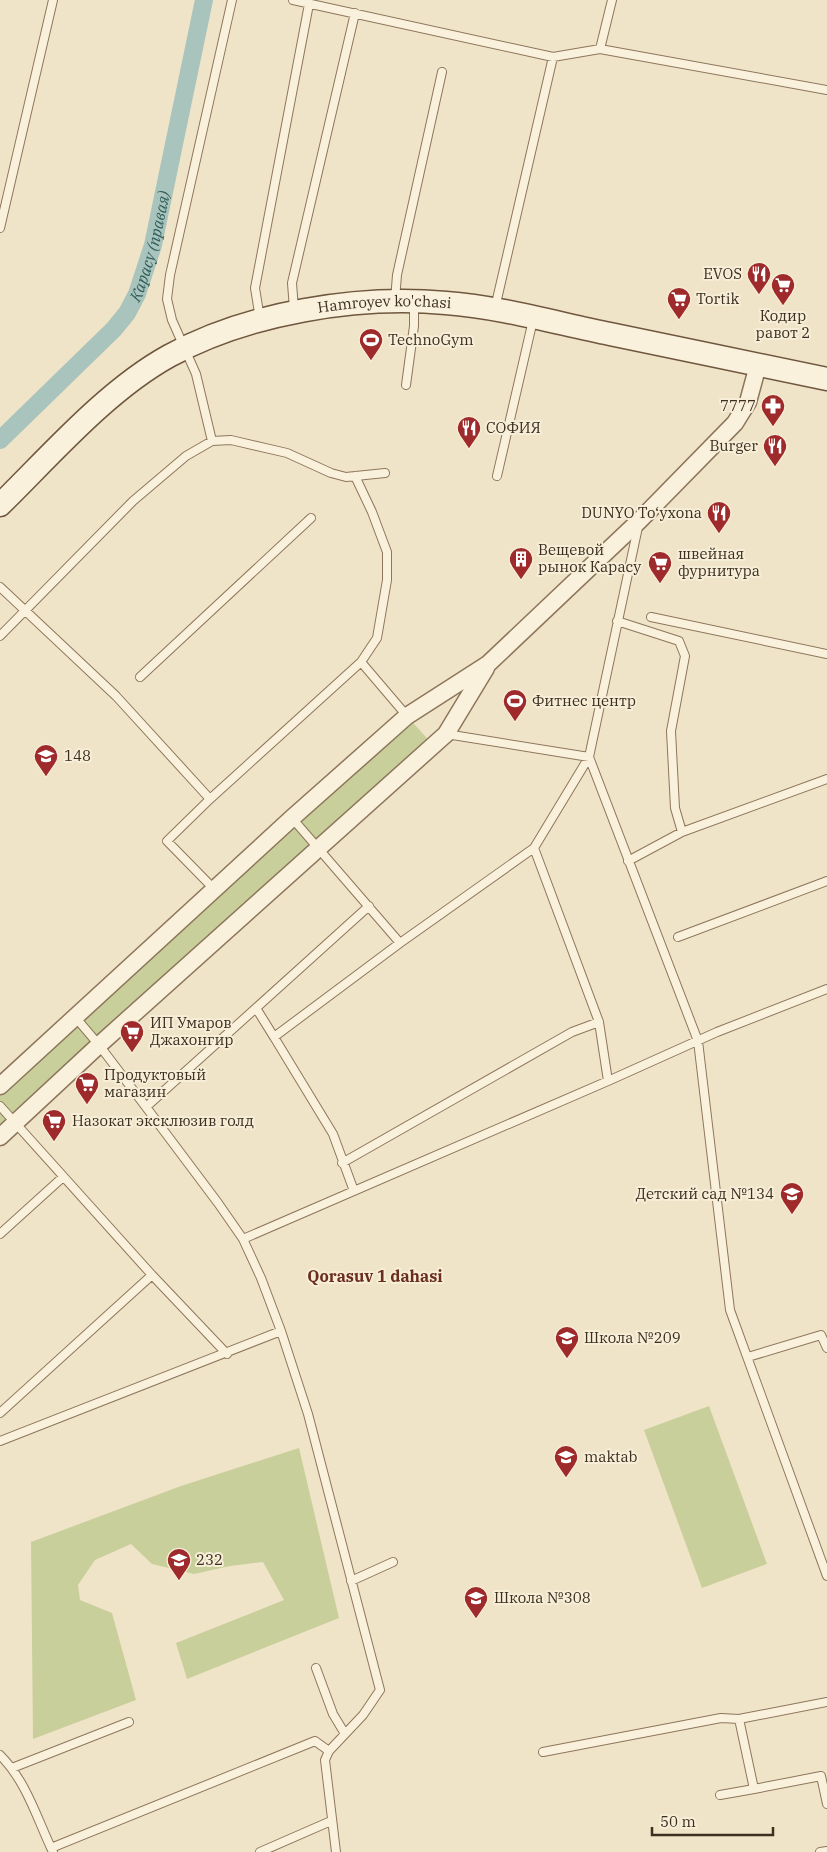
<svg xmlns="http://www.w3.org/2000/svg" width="827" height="1852" font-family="'IBM Plex Serif',serif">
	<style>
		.green { fill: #c9cf9b }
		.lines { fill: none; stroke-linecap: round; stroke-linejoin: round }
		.canal { stroke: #a9c4bc; stroke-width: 18 }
		.service-casing { stroke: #8d765c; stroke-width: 10 }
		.minor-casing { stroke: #8d765c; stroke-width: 19 }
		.secondary-casing { stroke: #6f573f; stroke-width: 25 }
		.service { stroke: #faf1dc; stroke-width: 8 }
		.minor { stroke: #faf1dc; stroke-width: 16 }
		.secondary { stroke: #faf1dc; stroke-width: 22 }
		.labels { text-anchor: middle; stroke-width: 4; stroke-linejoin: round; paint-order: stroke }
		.poi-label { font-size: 15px; fill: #3d2e20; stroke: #f7eed8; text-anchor: start }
		.street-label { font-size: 15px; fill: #3d2e20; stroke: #f7eed8 }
		.water-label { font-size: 16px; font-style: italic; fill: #2f5d5a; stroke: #f7eed8 }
		.neighbourhood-label { font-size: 16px; font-weight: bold; fill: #6b2e1e; stroke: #f7eed8 }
	</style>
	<rect width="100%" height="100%" fill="#f0e4c8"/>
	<path class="green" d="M 407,716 L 433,745 L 0,1137 L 0,1086 Z
		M 709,1406 L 767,1564 L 702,1588 L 644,1430 Z
		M 299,1448 L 339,1618 L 187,1679 L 176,1643 L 284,1600 L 263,1562 L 230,1566 L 194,1574 L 152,1564 L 131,1544 L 95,1560 L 78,1585 L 80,1600 L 112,1613 L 136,1700 L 33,1739 L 31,1542 L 181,1486 Z"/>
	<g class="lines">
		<path class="canal" id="s1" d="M 0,440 L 114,329 L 127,313 L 137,294 L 153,245 L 204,0"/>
		<g class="service-casing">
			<path id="service" d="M 293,0 L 553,57 L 600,49 L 827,90
				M 600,49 L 612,0
				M 0,228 L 53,0
				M 395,300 L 397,275 L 442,72
				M 495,308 L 553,57
				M 294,309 L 292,283 L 355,13
				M 260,319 L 255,288 L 309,4
				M 406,385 L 414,326 L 414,303
				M 212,441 L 196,374 L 172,320 L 167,299 L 170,275 L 232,0
				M 497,476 L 533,320
				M 0,587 L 116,696 L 210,799
				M 651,617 L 827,654
				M 617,621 L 679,641 L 685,656 L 671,731 L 675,808 L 682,832 L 628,861
				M 0,636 L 133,501 L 186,456 L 212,441 L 231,440 L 287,453 L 331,473 L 346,477 L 385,473
				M 361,662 L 407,716
				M 140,677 L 311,518
				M 446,734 L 589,757 L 698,1041 L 730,1310 L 827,1576
				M 292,818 L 400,943 L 534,848 L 589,757 L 638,527
				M 682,832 L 827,779
				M 534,848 L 599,1022 L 608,1081 L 717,1032 L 827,989
				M 215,890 L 167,841 L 210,799 L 361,662 L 377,638 L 387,580 L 387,552 L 372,512 L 355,476
				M 678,937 L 827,881
				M 256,1008 L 369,906
				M 76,1018 L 99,1045 L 146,1107 L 256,1008 L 274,1037 L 400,943
				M 274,1037 L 333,1134 L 354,1191
				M 0,1106 L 152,1275 L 227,1354
				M 146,1107 L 218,1203 L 243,1239 L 261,1278 L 281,1331
				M 342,1163 L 572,1032 L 599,1022
				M 0,1234 L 63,1177
				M 243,1239 L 608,1081
				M 748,1357 L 821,1335 L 827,1348
				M 0,1413 L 152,1275
				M 0,1441 L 281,1331 L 308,1414 L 380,1690 L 363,1715 L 329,1751 L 325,1760 L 336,1852
				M 351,1581 L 393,1562
				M 316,1668 L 333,1714 L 345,1734
				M 827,1702 L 739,1719 L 754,1789 L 821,1776 L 827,1804
				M 543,1752 L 721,1718 L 739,1719
				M 0,1755 C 27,1782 37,1819 53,1852
				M 12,1768 L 129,1722
				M 720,1795 L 754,1789
				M 51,1848 L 315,1741 L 329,1751
				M 260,1852 L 331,1821
				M 820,1852 L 827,1851"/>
		</g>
		<g class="minor-casing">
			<path id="minor" d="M 0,1086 L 292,818 L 407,716 L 488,664 L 640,520 L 735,423 L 748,402 L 758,365
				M 0,1137 L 99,1045 L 446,734 L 486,668"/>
		</g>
		<g class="secondary-casing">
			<g id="secondary">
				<path id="s2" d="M 0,505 C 51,455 106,391 169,356 C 247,313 357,295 446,303 C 500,307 556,323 610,334 C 682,349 755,364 827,379"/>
			</g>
		</g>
		<use href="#service" class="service"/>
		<use href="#minor" class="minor"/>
		<use href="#secondary" class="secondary"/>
	</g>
	<defs>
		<g id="restaurant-pin" transform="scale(1.25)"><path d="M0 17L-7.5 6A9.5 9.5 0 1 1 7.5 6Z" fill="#9e2a2b" stroke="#f7eed8"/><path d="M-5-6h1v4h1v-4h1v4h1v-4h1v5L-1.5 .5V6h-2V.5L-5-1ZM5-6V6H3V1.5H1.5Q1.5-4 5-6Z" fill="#fff"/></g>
		<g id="supermarket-pin" transform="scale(1.25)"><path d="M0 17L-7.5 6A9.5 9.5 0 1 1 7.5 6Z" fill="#9e2a2b" stroke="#f7eed8"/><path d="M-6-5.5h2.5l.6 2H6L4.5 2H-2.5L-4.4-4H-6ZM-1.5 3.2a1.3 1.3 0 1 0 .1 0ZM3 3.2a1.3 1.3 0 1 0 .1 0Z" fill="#fff"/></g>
		<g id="stadium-pin" transform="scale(1.25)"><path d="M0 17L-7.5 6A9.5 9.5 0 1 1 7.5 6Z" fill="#9e2a2b" stroke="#f7eed8"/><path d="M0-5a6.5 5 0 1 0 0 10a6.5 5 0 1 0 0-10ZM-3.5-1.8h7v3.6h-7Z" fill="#fff"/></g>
		<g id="pharmacy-pin" transform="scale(1.25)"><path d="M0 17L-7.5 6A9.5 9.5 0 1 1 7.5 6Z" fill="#9e2a2b" stroke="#f7eed8"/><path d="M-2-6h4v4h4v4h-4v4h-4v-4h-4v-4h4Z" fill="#fff"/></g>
		<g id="building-pin" transform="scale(1.25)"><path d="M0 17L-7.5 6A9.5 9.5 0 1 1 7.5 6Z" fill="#9e2a2b" stroke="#f7eed8"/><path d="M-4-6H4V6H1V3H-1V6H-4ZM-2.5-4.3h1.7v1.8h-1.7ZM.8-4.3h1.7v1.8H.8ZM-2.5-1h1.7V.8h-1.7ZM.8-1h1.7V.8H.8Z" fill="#fff"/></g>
		<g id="school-pin" transform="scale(1.25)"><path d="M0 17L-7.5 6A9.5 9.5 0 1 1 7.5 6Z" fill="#9e2a2b" stroke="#f7eed8"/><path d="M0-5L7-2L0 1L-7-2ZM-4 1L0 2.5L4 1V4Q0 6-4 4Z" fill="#fff"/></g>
	</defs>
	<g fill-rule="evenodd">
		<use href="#restaurant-pin" x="759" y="274"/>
		<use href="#supermarket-pin" x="783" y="285"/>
		<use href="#supermarket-pin" x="679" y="299"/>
		<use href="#stadium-pin" x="371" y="340"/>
		<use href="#pharmacy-pin" x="773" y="406"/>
		<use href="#restaurant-pin" x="469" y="428"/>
		<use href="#restaurant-pin" x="775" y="446"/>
		<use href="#restaurant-pin" x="719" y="513"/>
		<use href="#building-pin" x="521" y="559"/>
		<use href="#supermarket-pin" x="660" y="563"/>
		<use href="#stadium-pin" x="515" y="701"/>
		<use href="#school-pin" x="46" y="756"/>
		<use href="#supermarket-pin" x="132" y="1032"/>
		<use href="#supermarket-pin" x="87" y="1084"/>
		<use href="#supermarket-pin" x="54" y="1121"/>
		<use href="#school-pin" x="792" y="1194"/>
		<use href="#school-pin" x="567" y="1338"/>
		<use href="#school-pin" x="566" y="1457"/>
		<use href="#school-pin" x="179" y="1560"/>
		<use href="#school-pin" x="476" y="1598"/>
	</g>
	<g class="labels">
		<g class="poi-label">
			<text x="742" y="279" text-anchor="end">EVOS</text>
			<text x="696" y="304">Tortik</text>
			<text x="783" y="321" text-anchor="middle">Кодир<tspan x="783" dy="17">равот 2</tspan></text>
			<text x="388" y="345">TechnoGym</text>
			<text x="756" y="411" text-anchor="end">7777</text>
			<text x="486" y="433">СОФИЯ</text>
			<text x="758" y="451" text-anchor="end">Burger</text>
			<text x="702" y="518" text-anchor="end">DUNYO To‘yxona</text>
			<text x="538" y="555">Вещевой<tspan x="538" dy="17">рынок Карасу</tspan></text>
			<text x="678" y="559">швейная<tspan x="678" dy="17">фурнитура</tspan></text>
			<text x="532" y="706">Фитнес центр</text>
			<text x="64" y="761">148</text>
			<text x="150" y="1028">ИП Умаров<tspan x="150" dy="17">Джахонгир</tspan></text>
			<text x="104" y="1080">Продуктовый<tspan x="104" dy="17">магазин</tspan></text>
			<text x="72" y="1126">Назокат эксклюзив голд</text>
			<text x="774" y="1199" text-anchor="end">Детский сад №134</text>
			<text x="584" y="1343">Школа №209</text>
			<text x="584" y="1462">maktab</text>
			<text x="196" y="1565">232</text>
			<text x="494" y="1603">Школа №308</text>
		</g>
		<g class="street-label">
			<text dy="5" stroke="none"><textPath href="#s2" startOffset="450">Hamroyev ko'chasi</textPath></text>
		</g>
		<g class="water-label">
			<text dy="6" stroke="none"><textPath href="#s1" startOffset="251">Карасу (правая)</textPath></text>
		</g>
		<g class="neighbourhood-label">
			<text x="375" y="1282">Qorasuv 1 dahasi</text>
		</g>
	</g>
	<path d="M652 1827v8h121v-8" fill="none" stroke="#3d2e20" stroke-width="2.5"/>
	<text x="660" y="1827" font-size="15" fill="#3d2e20" stroke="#f7eed8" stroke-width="4" paint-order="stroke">50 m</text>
</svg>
